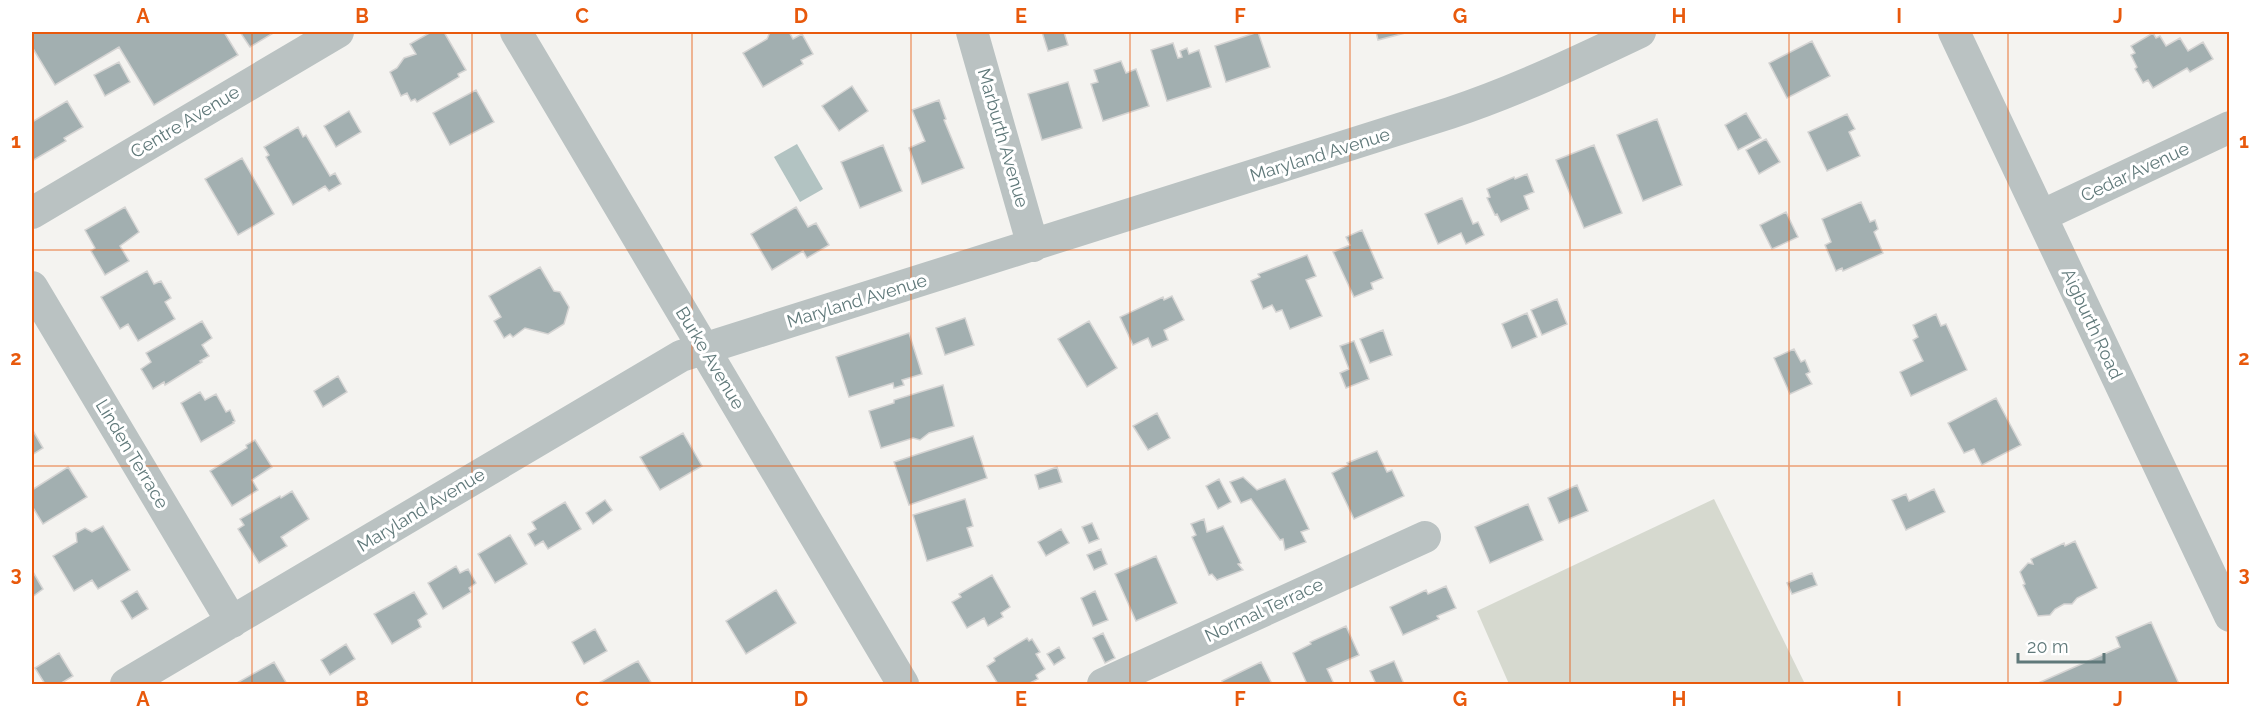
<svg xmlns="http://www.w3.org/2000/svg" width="2261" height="716" font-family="Raleway,sans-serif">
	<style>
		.green { fill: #d6d9cf }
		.water { fill: #b2c3c2 }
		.building { fill: #a2afb0; stroke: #d5d4d3; stroke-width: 1.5 }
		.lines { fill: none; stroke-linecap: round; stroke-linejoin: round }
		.minor { stroke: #bac2c2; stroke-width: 32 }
		.grid { fill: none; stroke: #e8590c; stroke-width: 1.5; stroke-opacity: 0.55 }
		.labels { text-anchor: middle; stroke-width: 6; stroke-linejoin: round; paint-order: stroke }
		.street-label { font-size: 18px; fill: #60797a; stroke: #fff }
		.neatline { fill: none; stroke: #e8590c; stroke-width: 2 }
		.grid-label { font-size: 20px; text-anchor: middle; font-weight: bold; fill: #e8590c }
	</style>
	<rect width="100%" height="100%" fill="#f4f3f0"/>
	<path class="green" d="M 1714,499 L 1805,684 L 1509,684 L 1477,611 Z"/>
	<path class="water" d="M 797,144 L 823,189 L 800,202 L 774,157 Z"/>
	<path class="building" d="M 32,32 L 224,32 L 238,55 L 154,105 L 119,47 L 55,85 L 32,47 Z
		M 240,32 L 275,32 L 250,47 Z
		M 431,32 L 434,33 L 444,32 L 466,70 L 458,74 L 459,77 L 417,102 L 415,99 L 411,101 L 407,93 L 401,96 L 390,72 L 397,68 L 404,58 L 416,54 L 410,44 Z
		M 770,32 L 789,32 L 793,39 L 802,34 L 813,54 L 801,60 L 803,64 L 763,87 L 743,53 L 767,39 Z
		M 1042,32 L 1064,32 L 1068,45 L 1048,51 Z
		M 1258,32 L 1270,67 L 1226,82 L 1215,46 Z
		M 1376,32 L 1409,32 L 1378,40 Z
		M 2153,33 L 2156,38 L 2160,36 L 2166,46 L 2180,38 L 2188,51 L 2203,42 L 2213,59 L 2190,72 L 2187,68 L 2153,88 L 2148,80 L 2143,83 L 2135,69 L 2137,67 L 2131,55 L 2135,53 L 2131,46 Z
		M 1812,41 L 1830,76 L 1787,98 L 1769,63 Z
		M 1173,43 L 1178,58 L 1182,57 L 1180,51 L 1187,48 L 1189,54 L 1199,50 L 1211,87 L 1167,101 L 1151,50 Z
		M 1121,61 L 1126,73 L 1136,69 L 1149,106 L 1103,121 L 1091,84 L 1098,82 L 1094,70 Z
		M 119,62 L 130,82 L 105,96 L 94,75 Z
		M 1068,82 L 1082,128 L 1042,140 L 1028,94 Z
		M 852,86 L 868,111 L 839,131 L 822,106 Z
		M 476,90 L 494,122 L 450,145 L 433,113 Z
		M 939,100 L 946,119 L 944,120 L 964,168 L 922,184 L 909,148 L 925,141 L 912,110 Z
		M 67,101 L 83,127 L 64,138 L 66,141 L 32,161 L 32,122 Z
		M 349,111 L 361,132 L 336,147 L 324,126 Z
		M 1746,113 L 1761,138 L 1738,150 L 1725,125 Z
		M 1847,114 L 1855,129 L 1849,132 L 1860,156 L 1827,171 L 1808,132 Z
		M 1657,119 L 1682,185 L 1643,201 L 1617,135 Z
		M 298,127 L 303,137 L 306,135 L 330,176 L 335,173 L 341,184 L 329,191 L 325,186 L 293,205 L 266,157 L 269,155 L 264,147 Z
		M 1766,139 L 1780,162 L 1759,174 L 1746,150 Z
		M 883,145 L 902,191 L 860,208 L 841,162 Z
		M 1594,145 L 1622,213 L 1584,228 L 1556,160 Z
		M 242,158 L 274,214 L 238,235 L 205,179 Z
		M 1527,174 L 1534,192 L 1524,196 L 1529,209 L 1501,222 L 1497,214 L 1495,215 L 1487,198 L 1490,197 L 1487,189 L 1514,177 L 1515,179 Z
		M 1462,198 L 1473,224 L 1478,222 L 1484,235 L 1466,244 L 1461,233 L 1438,244 L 1425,214 Z
		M 1861,202 L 1870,222 L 1875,220 L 1878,229 L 1874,232 L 1883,253 L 1843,271 L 1842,268 L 1836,271 L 1825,245 L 1831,242 L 1822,219 Z
		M 125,207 L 139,232 L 120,246 L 129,261 L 105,275 L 91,251 L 95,248 L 85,230 Z
		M 796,207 L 808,227 L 816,223 L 829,245 L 807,258 L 803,251 L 772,270 L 751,234 Z
		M 1786,212 L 1798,237 L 1772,249 L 1760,225 Z
		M 1362,230 L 1383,278 L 1371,283 L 1373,289 L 1354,297 L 1333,252 L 1350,245 L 1346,237 Z
		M 1307,255 L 1316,276 L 1306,280 L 1322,316 L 1290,329 L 1282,310 L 1276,312 L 1272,305 L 1263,309 L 1251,281 L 1260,277 L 1258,274 Z
		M 540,267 L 554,291 L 560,292 L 569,307 L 564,324 L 548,334 L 525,328 L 513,337 L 510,334 L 504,338 L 494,321 L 501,317 L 489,296 Z
		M 147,271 L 154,284 L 161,281 L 171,298 L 165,302 L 175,319 L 138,341 L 128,324 L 120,329 L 101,297 Z
		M 1172,296 L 1184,320 L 1164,330 L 1168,340 L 1152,347 L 1148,338 L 1133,345 L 1120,317 L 1163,297 L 1164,300 Z
		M 1557,299 L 1567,324 L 1542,335 L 1531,310 Z
		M 1527,313 L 1537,337 L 1512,348 L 1502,324 Z
		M 1936,314 L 1941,326 L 1946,324 L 1967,370 L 1911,396 L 1900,372 L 1923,361 L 1913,340 L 1918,337 L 1913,325 Z
		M 965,318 L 974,345 L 945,355 L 936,328 Z
		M 202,321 L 212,338 L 202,345 L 209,356 L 200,361 L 202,362 L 165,385 L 164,382 L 153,389 L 141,369 L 151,362 L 146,353 Z
		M 1089,321 L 1117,368 L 1087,387 L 1058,339 Z
		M 1383,330 L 1392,355 L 1370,363 L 1360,339 Z
		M 909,333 L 922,374 L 902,380 L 904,385 L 894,388 L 893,383 L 849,397 L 836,357 Z
		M 1354,341 L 1369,379 L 1346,388 L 1340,373 L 1349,369 L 1340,346 Z
		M 1794,349 L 1801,362 L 1805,360 L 1810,372 L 1806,374 L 1812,384 L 1790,394 L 1774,358 Z
		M 338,376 L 347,392 L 323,407 L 314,391 Z
		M 943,385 L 954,426 L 929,433 L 920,440 L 913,438 L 881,448 L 869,411 L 894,403 L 894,400 Z
		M 200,392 L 205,400 L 216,394 L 226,412 L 230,410 L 235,421 L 233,422 L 234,423 L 201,442 L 181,403 Z
		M 1996,398 L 2021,445 L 1982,465 L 1974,449 L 1964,453 L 1948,423 Z
		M 1157,413 L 1170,438 L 1148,450 L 1133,426 Z
		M 32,429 L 43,448 L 32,455 Z
		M 683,433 L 702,466 L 660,490 L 640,457 Z
		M 973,436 L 987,478 L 909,505 L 894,462 Z
		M 255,440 L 272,467 L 252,480 L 258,490 L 232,506 L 210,471 L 247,448 L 246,445 Z
		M 1377,451 L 1387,472 L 1392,470 L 1404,496 L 1354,519 L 1332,473 L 1348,465 L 1347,463 Z
		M 68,467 L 87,497 L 43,524 L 32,506 L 32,490 Z
		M 1057,467 L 1062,482 L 1039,489 L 1035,475 Z
		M 1243,477 L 1257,490 L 1285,479 L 1309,529 L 1301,532 L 1306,542 L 1285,550 L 1283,539 L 1280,540 L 1251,499 L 1241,503 L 1230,482 Z
		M 1219,479 L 1231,502 L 1218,509 L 1206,486 Z
		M 1577,485 L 1588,511 L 1559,523 L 1548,498 Z
		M 1934,489 L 1945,512 L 1906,530 L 1892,500 L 1906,494 L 1909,501 Z
		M 292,491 L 309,519 L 281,537 L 287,546 L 259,563 L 238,529 L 244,525 L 240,519 L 280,496 L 281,498 Z
		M 965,499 L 973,526 L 967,528 L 973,546 L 927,561 L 913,515 Z
		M 605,500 L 612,510 L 593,524 L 586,513 Z
		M 565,502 L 581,529 L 548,549 L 543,541 L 535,546 L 528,534 L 536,529 L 532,522 Z
		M 1528,504 L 1543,540 L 1490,563 L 1475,527 Z
		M 1204,519 L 1207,532 L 1223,526 L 1241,563 L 1238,564 L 1243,570 L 1217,580 L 1212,574 L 1209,575 L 1192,537 L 1196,535 L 1191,524 Z
		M 1092,523 L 1099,539 L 1089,543 L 1082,527 Z
		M 103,526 L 130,570 L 98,589 L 92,580 L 74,591 L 53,556 L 77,542 L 76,533 L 85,528 L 92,532 Z
		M 1061,529 L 1069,543 L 1046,556 L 1038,542 Z
		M 510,535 L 527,564 L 495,583 L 478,554 Z
		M 2075,541 L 2097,588 L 2077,598 L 2072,604 L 2064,604 L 2055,609 L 2050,615 L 2038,616 L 2023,585 L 2025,584 L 2020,572 L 2028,563 L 2033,564 L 2031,559 L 2064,543 L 2065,546 Z
		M 1101,549 L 1107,564 L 1094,570 L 1087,555 Z
		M 1156,556 L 1177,603 L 1136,621 L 1115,574 Z
		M 456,566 L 460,573 L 468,569 L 476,583 L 469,588 L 471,592 L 443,609 L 428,583 Z
		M 33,572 L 43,589 L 32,597 L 32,573 Z
		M 1812,573 L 1817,585 L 1792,594 L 1787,583 Z
		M 992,575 L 1010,607 L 1001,613 L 1003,617 L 988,626 L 984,618 L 967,628 L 952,602 L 961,597 L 959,594 Z
		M 1446,586 L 1456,608 L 1437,616 L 1439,619 L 1403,635 L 1390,607 L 1426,590 L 1428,594 Z
		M 776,590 L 796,623 L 746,654 L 726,621 Z
		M 137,591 L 148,609 L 132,619 L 121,601 Z
		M 1095,591 L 1108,620 L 1093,626 L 1081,598 Z
		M 414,592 L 427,614 L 418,620 L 421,627 L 392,644 L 374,614 Z
		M 2151,622 L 2179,684 L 2036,684 L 2120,647 L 2116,637 Z
		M 1346,626 L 1359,655 L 1327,669 L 1334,684 L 1307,684 L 1293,653 L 1311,644 L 1310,642 Z
		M 595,629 L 607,651 L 584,664 L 572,642 Z
		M 1103,633 L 1115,658 L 1105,663 L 1093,638 Z
		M 1027,638 L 1029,641 L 1032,639 L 1040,652 L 1036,654 L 1045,669 L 1036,675 L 1038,679 L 1028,684 L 998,684 L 987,666 L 995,661 L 994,658 Z
		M 346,644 L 355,659 L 330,675 L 321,660 Z
		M 1059,647 L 1065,658 L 1054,665 L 1047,654 Z
		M 59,653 L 73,676 L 60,684 L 45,684 L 35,668 Z
		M 638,661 L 652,684 L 597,684 L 632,664 Z
		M 1394,661 L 1404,684 L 1376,684 L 1370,671 Z
		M 274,662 L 287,684 L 235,684 Z
		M 1261,662 L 1272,684 L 1223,684 L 1222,681 Z"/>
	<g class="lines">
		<path class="minor" d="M 516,32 L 903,684
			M 972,32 L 1033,246
			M 1954,32 L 2230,616
			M 32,213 L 338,32
			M 2041,216 L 2230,127
			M 32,287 L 232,622
			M 126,684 L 681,356 L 1450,113 C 1516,91 1577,62 1640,32
			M 1103,684 L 1425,537"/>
	</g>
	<path class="grid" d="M 252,32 L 252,684M 472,32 L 472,684M 692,32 L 692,684M 911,32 L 911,684M 1130,32 L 1130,684M 1350,32 L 1350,684M 1570,32 L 1570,684M 1789,32 L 1789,684M 2008,32 L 2008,684M 32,250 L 2230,250M 32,466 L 2230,466"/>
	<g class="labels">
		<g class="street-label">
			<text transform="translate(185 122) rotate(-31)" y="6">Centre Avenue</text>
			<text transform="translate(1003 138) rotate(74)" y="6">Marburth Avenue</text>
			<text transform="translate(1320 155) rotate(-17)" y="6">Maryland Avenue</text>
			<text transform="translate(2135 172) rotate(-25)" y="6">Cedar Avenue</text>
			<text transform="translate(857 301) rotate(-17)" y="6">Maryland Avenue</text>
			<text transform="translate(2092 324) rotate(65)" y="6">Aigburth Road</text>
			<text transform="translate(710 358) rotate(59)" y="6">Burke Avenue</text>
			<text transform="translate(132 454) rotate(59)" y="6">Linden Terrace</text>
			<text transform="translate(421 510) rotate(-31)" y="6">Maryland Avenue</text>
			<text transform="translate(1264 610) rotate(-25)" y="6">Normal Terrace</text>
		</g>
	</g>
	<rect width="2261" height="716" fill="none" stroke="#ffffff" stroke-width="66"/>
	<path d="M2018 653v9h86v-9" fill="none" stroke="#60797a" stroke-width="3"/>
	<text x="2027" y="653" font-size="18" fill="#60797a" stroke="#ffffff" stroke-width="4.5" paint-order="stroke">20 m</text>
	<rect x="33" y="33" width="2195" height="650" class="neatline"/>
	<g class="grid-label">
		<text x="143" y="23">A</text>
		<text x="362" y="23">B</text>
		<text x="582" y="23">C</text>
		<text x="801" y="23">D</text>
		<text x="1021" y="23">E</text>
		<text x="1240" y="23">F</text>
		<text x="1460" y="23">G</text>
		<text x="1679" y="23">H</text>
		<text x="1899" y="23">I</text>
		<text x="2118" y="23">J</text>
		<text x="16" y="148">1</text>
		<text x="2244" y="148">1</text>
		<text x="16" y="365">2</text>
		<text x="2244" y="365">2</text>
		<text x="16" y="581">3</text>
		<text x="2244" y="581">3</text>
		<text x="143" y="706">A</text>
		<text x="362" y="706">B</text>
		<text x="582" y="706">C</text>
		<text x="801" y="706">D</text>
		<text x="1021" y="706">E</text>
		<text x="1240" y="706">F</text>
		<text x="1460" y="706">G</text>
		<text x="1679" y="706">H</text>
		<text x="1899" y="706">I</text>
		<text x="2118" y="706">J</text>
	</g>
</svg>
